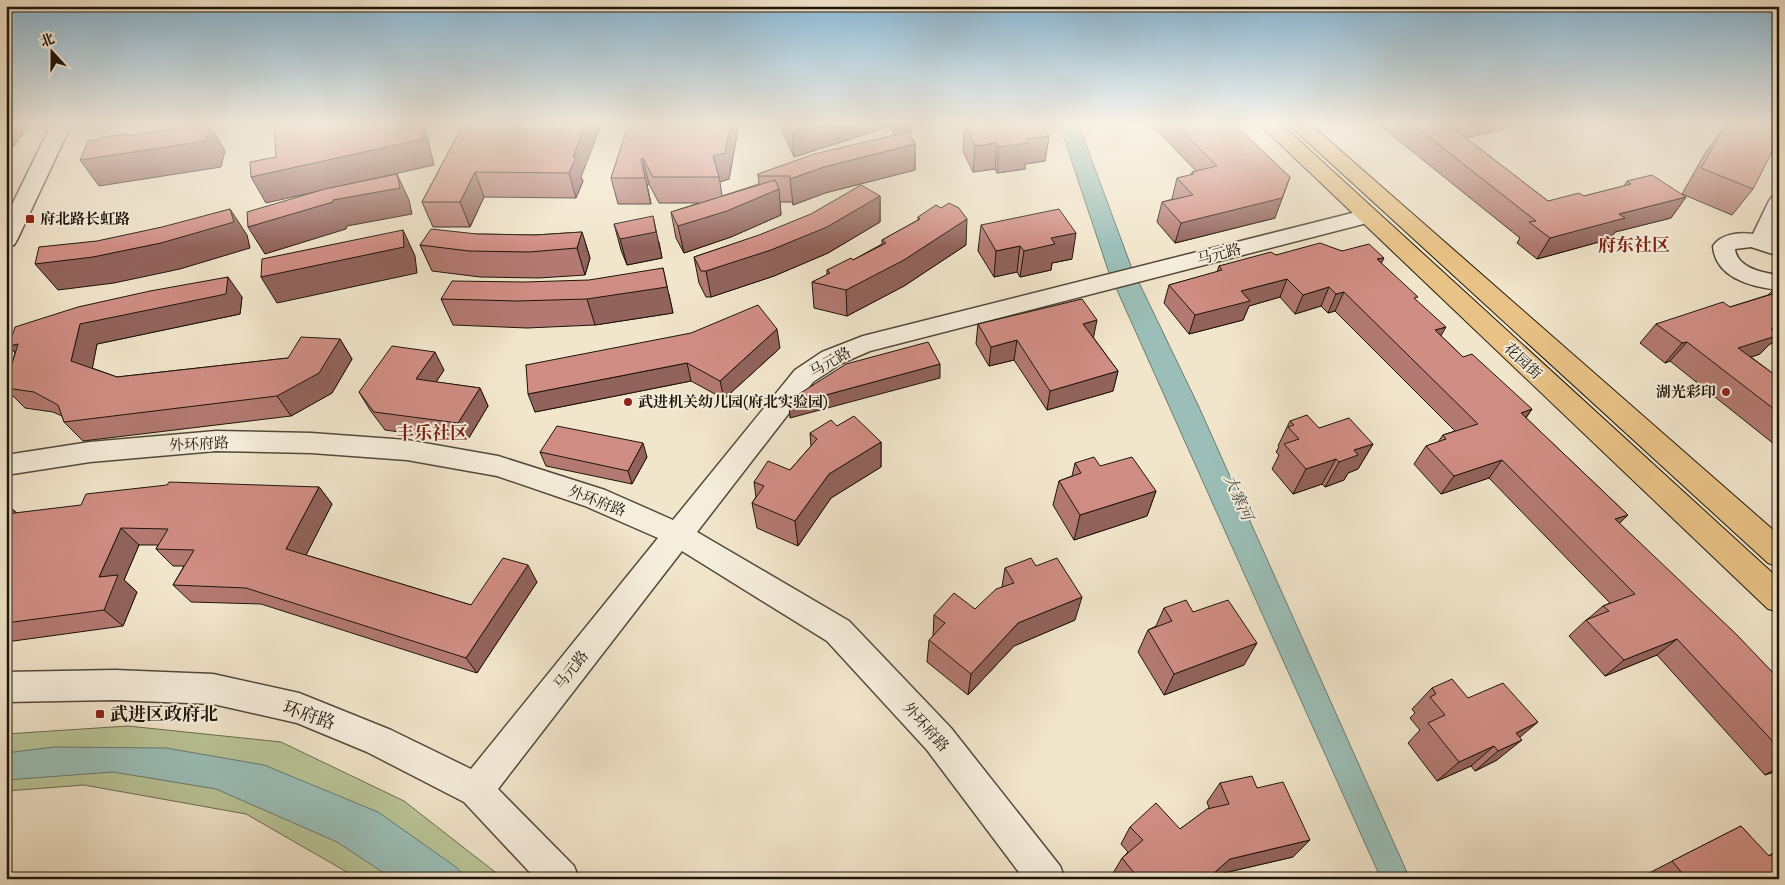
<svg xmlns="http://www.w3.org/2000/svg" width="1785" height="885" font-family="'Sorts Mill Goudy','Noto Serif SC',serif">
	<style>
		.green { fill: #b9c598; stroke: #6c6d50 }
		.water { fill: #9bbfb8; stroke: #697b72 }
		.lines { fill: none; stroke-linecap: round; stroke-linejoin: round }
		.minor-casing { stroke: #53493a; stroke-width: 3 }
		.major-casing { stroke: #1e1509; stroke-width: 2 }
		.minor { fill: #f6eedd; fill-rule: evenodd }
		.major { fill: #e8c286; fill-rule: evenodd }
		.wall { fill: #b37972; stroke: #1e1509 }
		.shaded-wall { fill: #92635c; stroke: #1e1509 }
		.building { fill: #d08d84; stroke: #1e1509 }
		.poi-dot { fill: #8f2418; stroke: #f6eedd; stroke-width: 2 }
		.labels { text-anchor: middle; stroke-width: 4; stroke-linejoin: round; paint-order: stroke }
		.poi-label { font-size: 15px; font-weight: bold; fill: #1e1509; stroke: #f6eedd; text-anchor: start }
		.street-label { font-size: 15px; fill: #1e1509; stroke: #f6eedd }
		.water-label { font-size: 16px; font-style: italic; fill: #4a5046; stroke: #f6eedd }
		.quarter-label { font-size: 18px; font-weight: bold; fill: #7a1f14; stroke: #f6eedd }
		.near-poi-label { font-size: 18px; font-weight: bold; fill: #1e1509; stroke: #f6eedd; text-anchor: start }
		.near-street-label { font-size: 18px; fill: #1e1509; stroke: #f6eedd }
	</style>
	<rect width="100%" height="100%" fill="#f1e5cb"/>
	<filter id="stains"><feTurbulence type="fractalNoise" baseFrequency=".004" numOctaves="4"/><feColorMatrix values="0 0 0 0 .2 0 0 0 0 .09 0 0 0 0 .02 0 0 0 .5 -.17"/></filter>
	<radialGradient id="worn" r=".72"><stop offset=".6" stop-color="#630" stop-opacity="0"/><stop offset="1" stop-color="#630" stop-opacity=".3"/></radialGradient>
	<path class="green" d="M 128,726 L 281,742 L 404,801 L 504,879 L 359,879 L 246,814 L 84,785 L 6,791 L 6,734 Z"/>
	<path class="water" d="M 1059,123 L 1078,123 L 1131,266 L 1199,407 L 1410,879 L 1381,879 L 1108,270 Z
		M 54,747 L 166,748 L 264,765 L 378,812 L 456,867 L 467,879 L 393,879 L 337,842 L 216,789 L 113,772 L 6,780 L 6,753 Z"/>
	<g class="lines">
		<g class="minor-casing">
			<path id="minor" d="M 52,123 L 72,123 L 17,240 L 14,245 L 6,247 L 6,217 Z
				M 1779,195 L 1779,225 L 1773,238 L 1779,241 L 1779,256 L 1751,247 L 1735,249 C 1737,268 1763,273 1779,275 L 1779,290 C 1752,287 1715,278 1713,246 C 1721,234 1739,232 1753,234 L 1769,201 L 1772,197 Z
				M 1368,209 L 1375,211 L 1379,216 L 1375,221 L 870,351 L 840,364 L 813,382 L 697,532 L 849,621 L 951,728 L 1060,866 L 1065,879 L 1024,879 L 927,750 L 827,641 L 682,551 L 498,789 L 574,866 L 579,879 L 536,879 L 464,802 L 367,752 L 297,723 L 213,704 L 115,700 L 6,702 L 6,672 L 115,670 L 213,674 L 299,693 L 391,730 L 471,769 L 658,538 L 585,506 L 497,476 L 407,460 L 311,453 L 216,451 L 90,462 L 6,475 L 6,455 L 90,442 L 216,431 L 311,433 L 407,440 L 498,456 L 605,490 L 673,520 L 795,370 L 822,352 L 863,336 Z"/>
		</g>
		<g class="major-casing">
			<path id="major" d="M 1258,123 L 1280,123 L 1779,579 L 1779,612 L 1768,609 Z
				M 1287,123 L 1309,123 L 1779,535 L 1779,567 L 1768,563 Z"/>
		</g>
		<use href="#minor" class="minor"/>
		<use href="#major" class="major"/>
	</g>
	<path class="wall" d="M 6,123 L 30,123 L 13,147 L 6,148 Z
		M 464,123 L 581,177 L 583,181 L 576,198 L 484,197 L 470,227 L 433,227 L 422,202 Z
		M 629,123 L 739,123 L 729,179 L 720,182 L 722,196 L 759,184 L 758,174 L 894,135 L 891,126 L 794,157 L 779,123 L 911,123 L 911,132 L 908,132 L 915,144 L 915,170 L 825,193 L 793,205 L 792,202 L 780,202 L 781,215 L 731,237 L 684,253 L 676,238 L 671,212 L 699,203 L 659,203 L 649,184 L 647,185 L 651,204 L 618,204 L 611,178 Z
		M 1150,123 L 1233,123 L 1275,218 L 1175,243 L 1157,222 L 1162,202 L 1173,199 L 1172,199 L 1177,178 L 1191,175 L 1192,172 L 1196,171 Z
		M 1377,123 L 1517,123 L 1515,126 L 1466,138 L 1548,201 L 1584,196 L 1624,186 L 1627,181 L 1686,197 L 1671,218 L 1615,232 L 1610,239 L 1537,259 L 1517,243 L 1520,238 Z
		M 1741,123 L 1749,125 L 1751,123 L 1760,123 L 1766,125 L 1767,123 L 1753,189 L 1732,215 L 1682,194 L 1707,150 L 1726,124 L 1737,128 Z
		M 964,125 L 1049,136 L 1045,161 L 1025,164 L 1025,169 L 997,173 L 995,169 L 973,172 L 963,151 Z
		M 880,196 L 880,222 L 828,253 L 774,276 L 711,297 L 706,297 L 699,283 L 694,257 Z
		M 918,217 L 966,245 L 904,286 L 847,316 L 814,308 L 812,282 L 827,275 L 827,270 L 853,260 L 882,244 L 882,240 L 918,220 Z
		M 614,224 L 659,242 L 662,258 L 627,265 L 621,250 Z
		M 981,225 L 1072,259 L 1052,263 L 1051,270 L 1020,277 L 1017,272 L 994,277 L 978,251 Z
		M 582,232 L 590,258 L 585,275 L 539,278 L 480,277 L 432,271 L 420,245 L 477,234 L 535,235 Z
		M 1342,251 L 1381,263 L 1416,300 L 1441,336 L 1463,357 L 1532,409 L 1526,418 L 1628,515 L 1619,523 L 1779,679 L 1779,770 L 1765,775 L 1657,655 L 1605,676 L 1569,636 L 1586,620 L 1589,618 L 1603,606 L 1610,603 L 1489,478 L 1441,494 L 1414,464 L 1426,446 L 1438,442 L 1443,435 L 1455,431 L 1335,311 L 1328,313 L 1321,306 L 1295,314 L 1280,297 L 1249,306 L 1243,320 L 1189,334 L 1164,303 L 1169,285 L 1217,272 L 1219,266 L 1276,255 Z
		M 1779,287 L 1779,341 L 1770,344 L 1760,354 L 1751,357 L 1779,378 L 1779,448 L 1670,361 L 1665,363 L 1640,343 L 1656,324 L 1730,307 L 1768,295 L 1775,288 Z
		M 669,294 L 673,313 L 595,325 L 527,328 L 453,325 L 441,299 Z
		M 242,297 L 240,314 L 97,344 L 92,368 L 117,377 L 288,358 L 340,339 L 352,359 L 332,393 L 291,416 L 83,441 L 64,422 L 62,416 L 53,412 L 25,408 L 6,389 L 6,384 L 15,353 L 9,346 Z
		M 978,324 L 1093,337 L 1118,371 L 1113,391 L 1047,410 L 1014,360 L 989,366 L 976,344 Z
		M 780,348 L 724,399 L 691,381 L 535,412 L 526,365 Z
		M 444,370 L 436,382 L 480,388 L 488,406 L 467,441 L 385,430 L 370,410 L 359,392 Z
		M 1290,421 L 1319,428 L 1373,444 L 1358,469 L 1348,473 L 1344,480 L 1325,487 L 1322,484 L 1293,494 L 1272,469 L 1279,455 L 1276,452 L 1279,447 L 1278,446 Z
		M 837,426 L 881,442 L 881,467 L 831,498 L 798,546 L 757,528 L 752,503 L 756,497 L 754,482 L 790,470 L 811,446 L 810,433 Z
		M 540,452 L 647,457 L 632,484 L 546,466 Z
		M 1075,463 L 1100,466 L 1156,491 L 1147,516 L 1074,540 L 1053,505 L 1059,481 L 1072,476 Z
		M 319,487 L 332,504 L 306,555 L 471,605 L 537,582 L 477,673 L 261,604 L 191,602 L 173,585 L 184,566 L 173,566 L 156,549 L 158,545 L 139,545 L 124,580 L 137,592 L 123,626 L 6,642 L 6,504 L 17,513 Z
		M 1036,566 L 1075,620 L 1014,646 L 968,695 L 927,662 L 929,640 L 933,636 L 934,615 L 975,609 L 1002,587 L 1005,568 Z
		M 1164,608 L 1193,612 L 1244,665 L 1164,695 L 1138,652 L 1148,630 L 1156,626 Z
		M 1432,688 L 1468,698 L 1520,738 L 1497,760 L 1475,771 L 1471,766 L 1437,781 L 1408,743 L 1420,730 L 1410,718 L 1415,713 L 1412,709 Z
		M 1220,783 L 1257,788 L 1293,857 L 1215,875 L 1212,879 L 1115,879 L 1112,875 L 1122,858 L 1128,852 L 1121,844 L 1130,827 L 1180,829 L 1209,808 L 1207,802 Z
		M 1741,826 L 1768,856 L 1779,850 L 1779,879 L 1654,879 L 1649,873 Z
		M 1779,834 L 1779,839 L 1776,836 Z"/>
	<path class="shaded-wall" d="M 6,123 L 30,123 L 13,147 L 6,138 Z
		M 419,123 L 424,123 L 434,165 L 266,203 L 251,177 Z
		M 586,123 L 602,123 L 581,177 L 583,181 L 576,198 L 569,173 L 573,157 Z
		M 731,123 L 739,123 L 729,179 L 720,182 L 713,156 Z
		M 820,123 L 891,123 L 891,126 L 794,157 L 792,132 Z
		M 894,123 L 911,123 L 911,132 L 894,135 Z
		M 1458,123 L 1517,123 L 1515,126 L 1439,145 L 1449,125 Z
		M 194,125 L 205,142 L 210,125 L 225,151 L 221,167 L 99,186 L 80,160 L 127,136 L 128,134 L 140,151 L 194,127 Z
		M 1049,136 L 1045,161 L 1025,164 L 1025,169 L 997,173 L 999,147 L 1025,139 Z
		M 997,143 L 995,169 L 973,172 L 975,146 Z
		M 915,144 L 915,170 L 825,193 L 793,205 L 790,179 L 824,167 Z
		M 643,158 L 649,184 L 647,185 L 651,204 L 641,159 Z
		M 475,172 L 484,197 L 470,227 L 460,202 Z
		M 397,174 L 409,200 L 412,214 L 347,226 L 346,229 L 265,254 L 248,227 L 333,200 Z
		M 1290,177 L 1275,218 L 1175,243 L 1181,223 Z
		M 779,189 L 781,215 L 731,237 L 684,253 L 678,226 Z
		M 880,196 L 880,222 L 828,253 L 774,276 L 711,297 L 706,271 Z
		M 1686,197 L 1671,218 L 1615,232 L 1610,239 L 1537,259 L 1550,238 L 1619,214 Z
		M 230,209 L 247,235 L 250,248 L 180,269 L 114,283 L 58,290 L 35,264 Z
		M 653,216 L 662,258 L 627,265 L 620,239 Z
		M 967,219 L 966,245 L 904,286 L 847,316 L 846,290 Z
		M 403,230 L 415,256 L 417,273 L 277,303 L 261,277 Z
		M 582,232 L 590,258 L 585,275 L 577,248 Z
		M 1076,233 L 1072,259 L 1052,263 L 1051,270 L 1020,277 L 1024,251 L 1051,238 Z
		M 1020,246 L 1017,272 L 994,277 L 996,251 Z
		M 1384,258 L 1375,276 L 1377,259 Z
		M 663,268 L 673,313 L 595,325 L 587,299 Z
		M 228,277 L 242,297 L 240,314 L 97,344 L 90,381 L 71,361 L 80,324 Z
		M 1287,279 L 1280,297 L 1249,306 L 1243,320 L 1189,334 L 1195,315 L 1241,291 Z
		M 1329,287 L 1321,306 L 1295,314 L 1303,295 Z
		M 1344,292 L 1335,311 L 1328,313 L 1336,294 Z
		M 1097,320 L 1093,340 L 1083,324 Z
		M 1446,327 L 1435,346 L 1435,330 Z
		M 1779,327 L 1779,341 L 1770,344 L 1760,354 L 1720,367 L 1738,348 L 1771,329 Z
		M 777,329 L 780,348 L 724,399 L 720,381 Z
		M 340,339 L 352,359 L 332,393 L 291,416 L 277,396 Z
		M 1017,340 L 1014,360 L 989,366 L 991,347 Z
		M 1687,342 L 1670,361 L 1665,363 L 1682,343 Z
		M 18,344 L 28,366 L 9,346 Z
		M 435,352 L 444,370 L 426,397 L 416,379 Z
		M 687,363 L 691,381 L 535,412 L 528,394 Z
		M 940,364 L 940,378 L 790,418 L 789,405 Z
		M 1118,371 L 1113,391 L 1047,410 L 1050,391 Z
		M 480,388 L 488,406 L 467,441 L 458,423 Z
		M 1532,409 L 1519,427 L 1521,413 Z
		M 881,442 L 881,467 L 831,498 L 798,546 L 795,521 L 829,474 Z
		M 643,443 L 647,457 L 632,484 L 628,471 Z
		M 1373,444 L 1358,469 L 1348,473 L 1344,480 L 1325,487 L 1339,462 L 1354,450 Z
		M 1336,459 L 1322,484 L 1293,494 L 1306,469 Z
		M 1502,460 L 1489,478 L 1441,494 L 1454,476 Z
		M 319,487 L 332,504 L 301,565 L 286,549 Z
		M 1156,491 L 1147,516 L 1074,540 L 1080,515 Z
		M 6,504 L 25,520 L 6,522 Z
		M 1628,515 L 1611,532 L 1615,519 Z
		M 121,528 L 139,545 L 124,580 L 137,592 L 123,626 L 104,610 L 99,577 Z
		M 528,565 L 537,582 L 477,673 L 466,658 Z
		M 1082,597 L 1075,620 L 1014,646 L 968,695 L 971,674 L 1018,623 Z
		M 1677,639 L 1657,655 L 1605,676 L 1624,660 Z
		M 1257,643 L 1244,665 L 1164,695 L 1174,674 Z
		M 1538,722 L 1513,743 L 1516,733 Z
		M 1522,740 L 1497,760 L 1475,771 L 1498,751 Z
		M 1494,746 L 1471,766 L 1437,781 L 1459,762 Z
		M 1779,767 L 1779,770 L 1765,775 Z
		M 1310,840 L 1293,857 L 1215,875 L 1212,879 L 1207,879 L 1230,859 Z"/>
	<path class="building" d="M 274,123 L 419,123 L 423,139 L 251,177 L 250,162 L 276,157 Z
		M 464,123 L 586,123 L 573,157 L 576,157 L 569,173 L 475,172 L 460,202 L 422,202 Z
		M 629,123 L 731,123 L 725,153 L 713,156 L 719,177 L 653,177 L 643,158 L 641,159 L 645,178 L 611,178 Z
		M 788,123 L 820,123 L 792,132 Z
		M 981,123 L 1042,123 L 1049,136 L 1025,139 L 1028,143 L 999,147 L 997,143 L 975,146 L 964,125 Z
		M 1174,123 L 1233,123 L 1290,177 L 1282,198 L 1181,223 L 1162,202 L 1193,195 L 1177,178 L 1194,174 L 1192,172 L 1217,166 Z
		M 1411,123 L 1458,123 L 1449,125 L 1548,201 L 1579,193 L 1584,196 L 1631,184 L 1627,181 L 1652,175 L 1686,197 L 1619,214 L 1625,218 L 1550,238 L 1529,222 L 1536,221 Z
		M 1741,123 L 1750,126 L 1751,123 L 1760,123 L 1766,125 L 1768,123 L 1769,123 L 1779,126 L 1779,138 L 1753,189 L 1701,168 L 1726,124 L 1738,128 Z
		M 194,125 L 194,127 L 210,125 L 206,141 L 80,160 L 88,141 L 102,139 L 103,137 L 128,134 L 127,136 Z
		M 908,132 L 915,144 L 824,167 L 790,179 L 790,176 L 758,176 L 758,174 L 814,154 Z
		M 397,174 L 400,188 L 333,200 L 333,202 L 248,227 L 247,212 L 325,189 Z
		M 775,180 L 779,189 L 727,211 L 678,226 L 671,212 Z
		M 861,185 L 880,196 L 827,227 L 771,250 L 706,271 L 701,271 L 694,257 L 759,235 L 811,214 Z
		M 949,203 L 959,208 L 967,219 L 904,260 L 846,290 L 812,282 L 830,273 L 827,270 L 851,258 L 853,260 L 886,243 L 882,240 L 920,219 L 918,217 L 936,205 L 941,208 Z
		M 230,209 L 234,222 L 161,243 L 93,257 L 35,264 L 39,247 L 97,241 L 162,227 Z
		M 1059,209 L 1076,233 L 1051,238 L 1055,244 L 1024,251 L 1020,246 L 996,251 L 981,225 Z
		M 653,216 L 656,232 L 620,239 L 614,224 Z
		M 431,229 L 477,234 L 535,235 L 582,232 L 577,248 L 529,252 L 469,251 L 420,245 Z
		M 403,230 L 404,247 L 261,277 L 262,259 Z
		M 1320,243 L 1342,251 L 1369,244 L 1384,258 L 1377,259 L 1418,297 L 1414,298 L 1446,327 L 1435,330 L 1463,357 L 1472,354 L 1532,409 L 1521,413 L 1628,515 L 1615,519 L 1736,634 L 1779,679 L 1779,748 L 1677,639 L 1624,660 L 1586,620 L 1609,611 L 1603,606 L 1635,594 L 1502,460 L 1454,476 L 1426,446 L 1446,439 L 1443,435 L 1478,424 L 1344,292 L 1336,294 L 1329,287 L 1303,295 L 1287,279 L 1241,291 L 1250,301 L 1195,315 L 1169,285 L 1222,270 L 1219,266 L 1271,252 L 1276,255 Z
		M 663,268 L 667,287 L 587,299 L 517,301 L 441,299 L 452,281 L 524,282 L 589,280 Z
		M 228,277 L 226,294 L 80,324 L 71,361 L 117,377 L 288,358 L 301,337 L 340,339 L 319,373 L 277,396 L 64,422 L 58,405 L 34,392 L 6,388 L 6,384 L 18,344 L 9,346 L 15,327 L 78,307 L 150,291 Z
		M 1779,287 L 1779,291 L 1775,288 Z
		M 1779,292 L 1779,327 L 1771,329 L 1779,335 L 1738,348 L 1779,378 L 1779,413 L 1687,342 L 1682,343 L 1656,324 L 1723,302 L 1730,307 Z
		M 1082,299 L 1097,320 L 1083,324 L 1118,371 L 1050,391 L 1017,340 L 991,347 L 978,324 Z
		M 758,305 L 777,329 L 720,381 L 687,363 L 528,394 L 526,365 L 691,333 Z
		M 928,342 L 940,364 L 789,405 L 788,401 L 846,364 Z
		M 392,346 L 435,352 L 416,379 L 480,388 L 458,423 L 374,412 L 359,392 Z
		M 1307,415 L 1319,428 L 1349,418 L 1373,444 L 1354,450 L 1358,455 L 1339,462 L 1336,459 L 1306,469 L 1284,444 L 1299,439 L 1288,427 L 1294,425 L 1290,421 Z
		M 854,416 L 881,442 L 829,474 L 795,521 L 752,503 L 764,486 L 754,482 L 768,461 L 790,470 L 817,439 L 810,433 L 831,420 L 837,426 Z
		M 557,426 L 643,443 L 628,471 L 540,452 Z
		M 1094,457 L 1100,466 L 1132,457 L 1156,491 L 1080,515 L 1059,481 L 1081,473 L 1075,463 Z
		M 169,482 L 319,487 L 286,549 L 471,605 L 503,558 L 528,565 L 466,658 L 246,588 L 173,585 L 194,550 L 156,549 L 168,529 L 121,528 L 99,577 L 118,575 L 104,610 L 6,623 L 6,514 L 81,505 L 86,494 L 167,485 Z
		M 1031,558 L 1036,566 L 1057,558 L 1082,597 L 1018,623 L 971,674 L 929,640 L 945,623 L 934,615 L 954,593 L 975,609 L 996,589 L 1014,583 L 1005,568 Z
		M 1186,600 L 1193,612 L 1228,600 L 1257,643 L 1174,674 L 1148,630 L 1172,621 L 1164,608 Z
		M 1452,679 L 1468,698 L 1503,683 L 1538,722 L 1516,733 L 1522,740 L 1498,751 L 1494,746 L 1459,762 L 1428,723 L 1445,715 L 1430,697 L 1436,694 L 1432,688 Z
		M 1252,776 L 1257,788 L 1283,782 L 1310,840 L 1230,859 L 1207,879 L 1139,879 L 1122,858 L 1143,840 L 1130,827 L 1156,803 L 1180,829 L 1207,809 L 1229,804 L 1220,783 Z
		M 1741,826 L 1769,856 L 1779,851 L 1779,879 L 1687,879 L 1672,861 Z"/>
	<linearGradient id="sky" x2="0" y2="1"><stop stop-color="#89b8d5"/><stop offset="0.5" stop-color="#f9f3e8"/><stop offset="1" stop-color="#f9f3e8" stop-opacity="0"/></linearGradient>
	<rect width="1785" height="247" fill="url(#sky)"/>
	<g class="poi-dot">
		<rect x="25" y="214" width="10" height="10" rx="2.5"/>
		<circle cx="1726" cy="392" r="5"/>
		<circle cx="628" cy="402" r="5"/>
		<rect x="95" y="709" width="10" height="10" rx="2.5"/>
	</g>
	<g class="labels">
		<g class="poi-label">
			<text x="40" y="224">府北路长虹路</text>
			<text x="1716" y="397" text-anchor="end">湖光彩印</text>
			<text x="638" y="407">武进机关幼儿园(府北实验园)</text>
		</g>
		<g class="street-label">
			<text transform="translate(1219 254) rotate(-14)" y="5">马元路</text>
			<text transform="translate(1523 361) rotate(43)" y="5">花园街</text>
			<text transform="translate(830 362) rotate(-29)" y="5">马元路</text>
			<text transform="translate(199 444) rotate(-3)" y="5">外环府路</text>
			<text transform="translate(597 501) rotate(21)" y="5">外环府路</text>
			<text transform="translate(571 670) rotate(-51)" y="5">马元路</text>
			<text transform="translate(926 727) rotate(48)" y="5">外环府路</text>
		</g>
		<g class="water-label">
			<text transform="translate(1239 497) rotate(66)" y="6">大寨河</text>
		</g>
		<g class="quarter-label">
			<text x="1634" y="251">府东社区</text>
			<text x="432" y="439">丰乐社区</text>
		</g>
		<g class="near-poi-label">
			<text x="110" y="720">武进区政府北</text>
		</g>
		<g class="near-street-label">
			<text transform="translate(309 715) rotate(19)" y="6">环府路</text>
		</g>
	</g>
	<rect width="1785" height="885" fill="none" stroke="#f1e5cb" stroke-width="25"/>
	<rect x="8" y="8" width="1770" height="870" fill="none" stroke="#1e1509" stroke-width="2.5"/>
	<rect x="12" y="12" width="1760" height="860" fill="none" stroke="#1e1509"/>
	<g transform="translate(52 52) rotate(339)" stroke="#f6eedd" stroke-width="4" paint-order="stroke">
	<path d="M0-4L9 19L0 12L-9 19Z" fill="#1e1509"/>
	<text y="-8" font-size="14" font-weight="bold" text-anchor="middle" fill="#1e1509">北</text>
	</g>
	<rect width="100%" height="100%" filter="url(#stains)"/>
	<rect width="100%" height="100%" fill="url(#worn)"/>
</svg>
